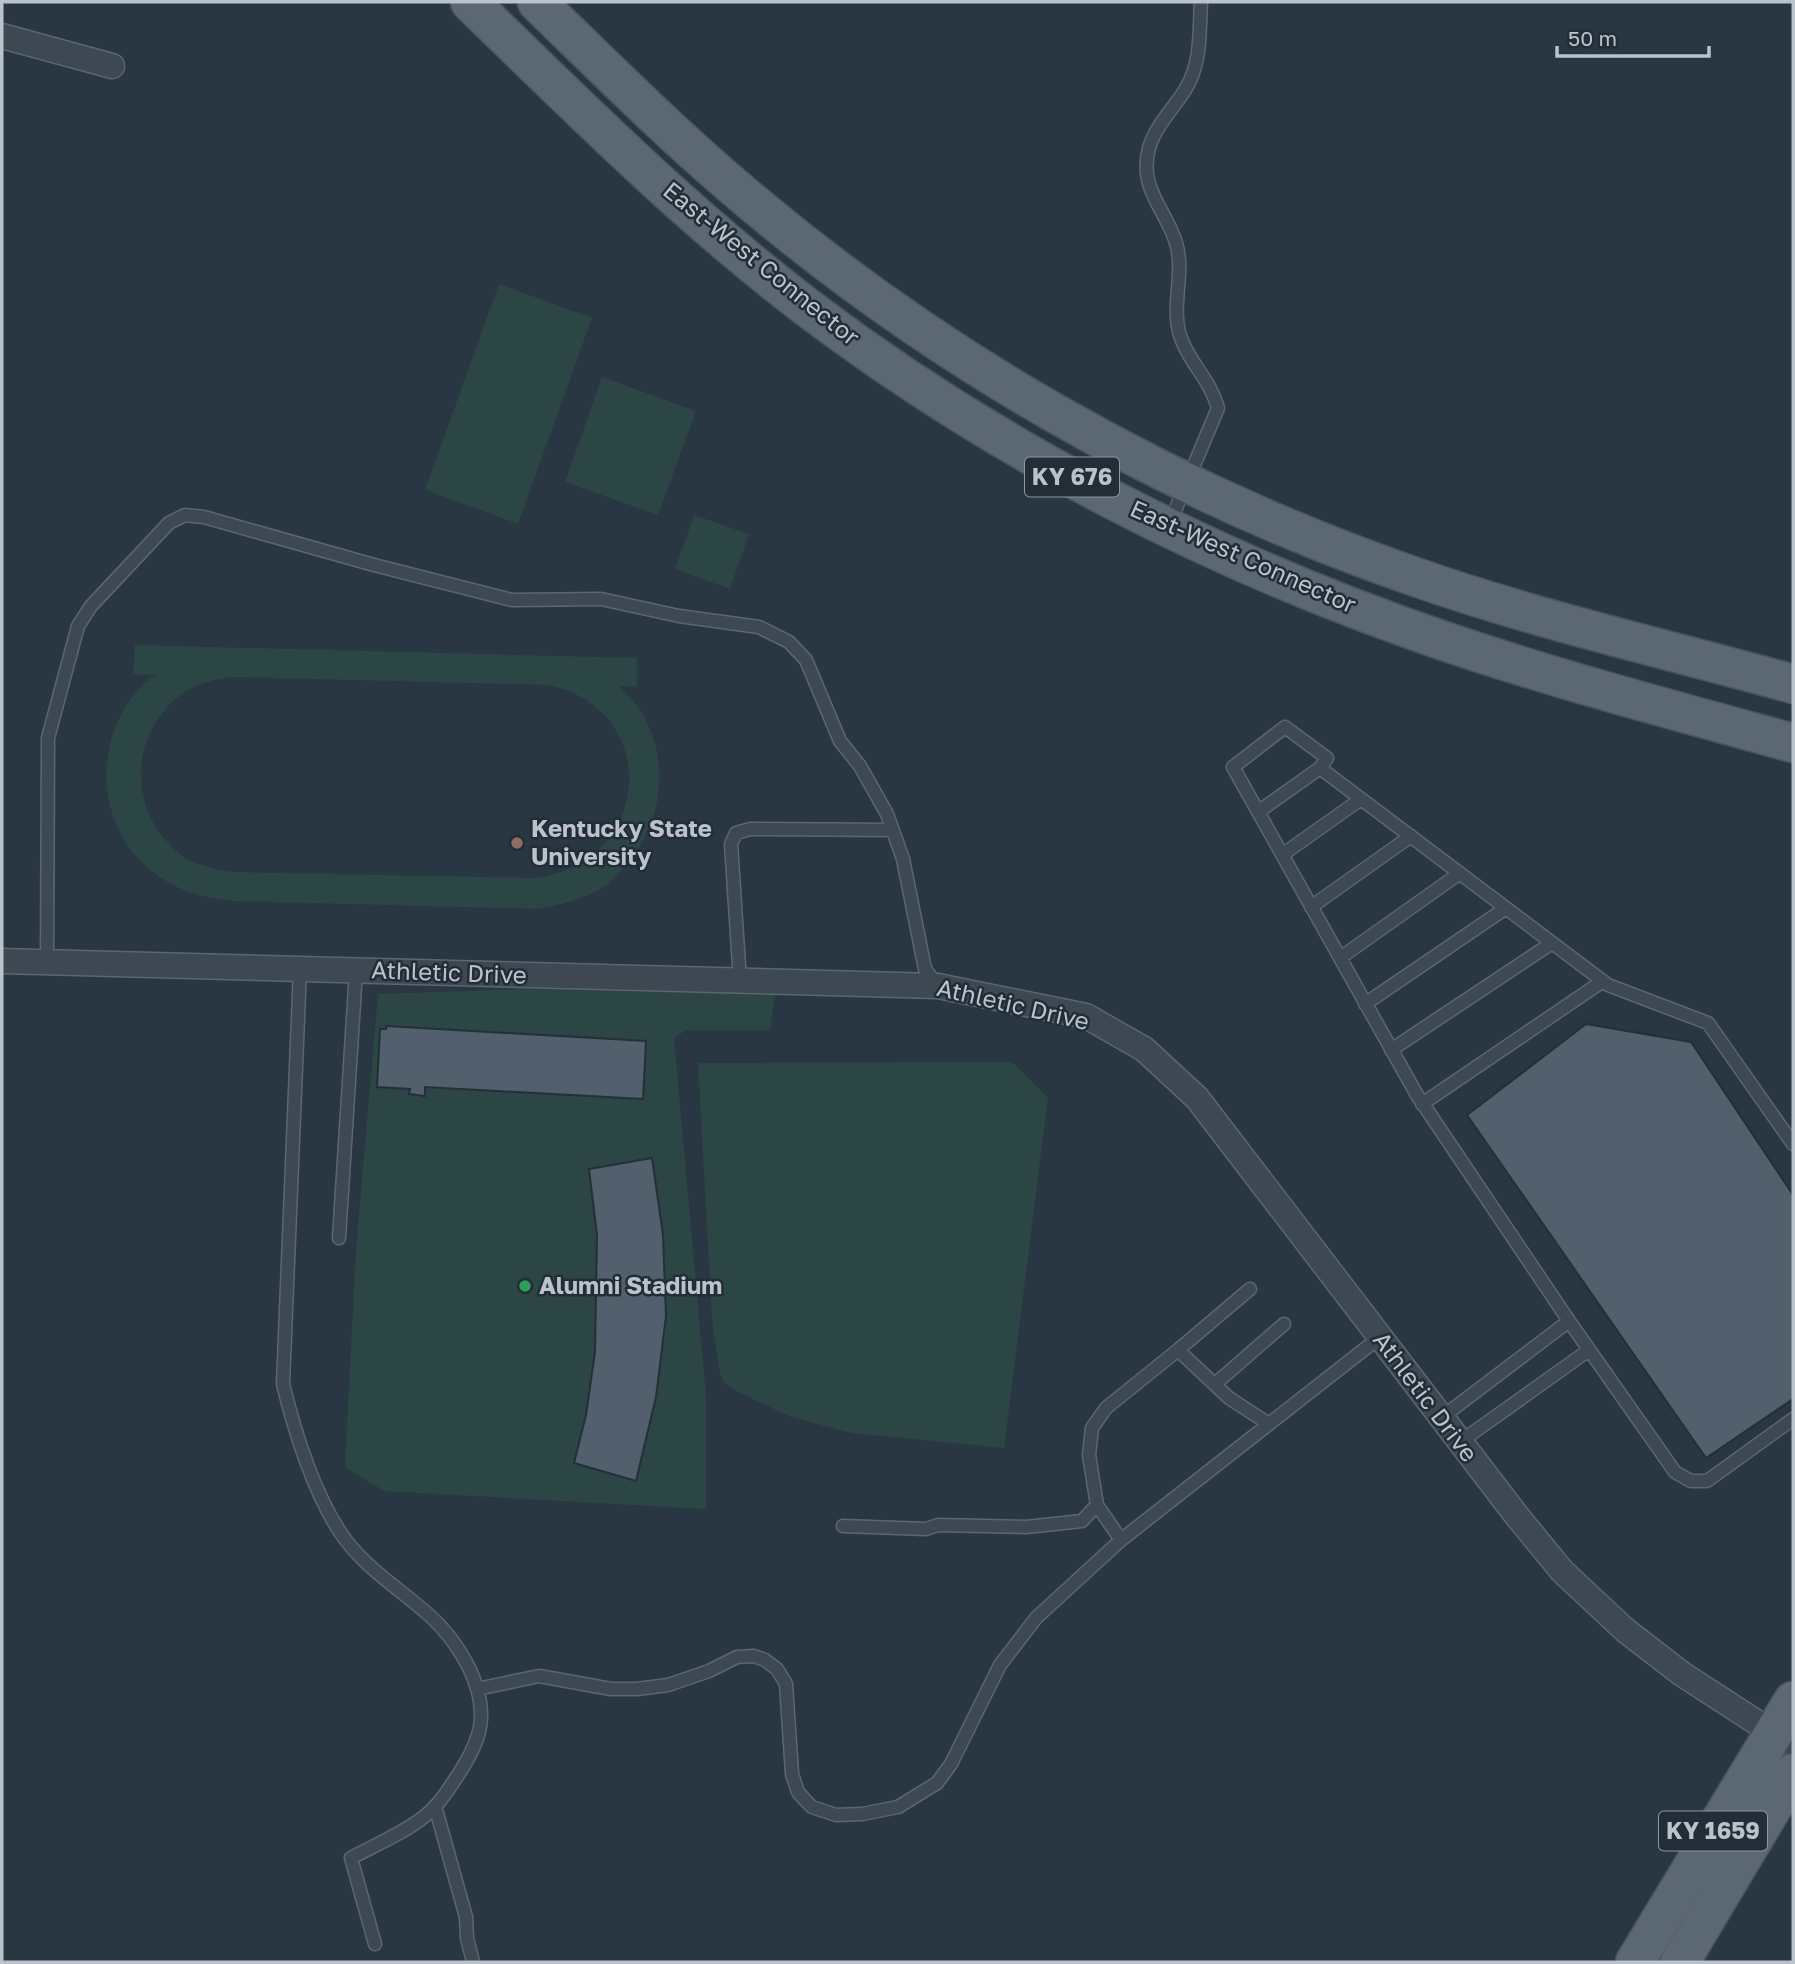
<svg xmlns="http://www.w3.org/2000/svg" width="1795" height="1964" font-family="'Golos Text',sans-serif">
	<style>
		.green { fill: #2c4545; fill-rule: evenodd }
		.building { fill: #52606d; stroke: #242f3a; stroke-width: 2 }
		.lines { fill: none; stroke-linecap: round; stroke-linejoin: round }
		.lane-casing { stroke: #5b6670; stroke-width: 15 }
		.street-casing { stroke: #5b6670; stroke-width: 27 }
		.primary-casing { stroke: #4a545f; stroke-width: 41 }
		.lane { stroke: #3d4852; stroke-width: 12 }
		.street { stroke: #3d4852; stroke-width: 24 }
		.primary { stroke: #5b6772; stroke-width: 38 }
		.education-dot { fill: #8d6e63; stroke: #222d38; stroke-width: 2.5 }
		.leisure-dot { fill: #2e9e5b; stroke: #222d38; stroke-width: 2.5 }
		.labels { text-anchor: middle; stroke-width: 5; stroke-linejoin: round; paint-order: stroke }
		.shield { fill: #222d38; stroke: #8c96a0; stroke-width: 2 }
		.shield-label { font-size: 23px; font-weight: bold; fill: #bac3cc }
		.street-label { font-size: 24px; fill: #bac3cc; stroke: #222d38 }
		.poi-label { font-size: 24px; font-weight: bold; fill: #bac3cc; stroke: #222d38; text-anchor: start }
	</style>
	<rect width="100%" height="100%" fill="#293743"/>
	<path class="green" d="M 499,284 L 592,318 L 518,524 L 425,490 Z
		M 602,377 L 696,411 L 658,515 L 565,482 Z
		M 694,515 L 749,534 L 730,589 L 675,569 Z
		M 135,645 L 637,658 L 637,686 L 619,686 C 625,693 634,701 640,710 C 672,759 663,827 623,868 C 617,874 611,882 604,887 C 583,899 561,905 538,909 L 233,901 C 198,897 173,890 146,866 C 89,816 95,718 155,675 L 133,674 ZM 236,677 L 547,685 C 663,707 654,864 533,878 L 233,872 C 218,870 205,867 191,861 C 180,856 171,846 163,837 C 129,795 135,733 177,698 C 194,683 215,679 236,677 Z
		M 519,989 L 775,994 L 770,1030 L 686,1030 L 674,1038 L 706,1395 L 706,1509 L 384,1491 L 345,1467 L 356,1249 L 378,994 Z
		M 1012,1062 L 1048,1098 L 1004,1448 L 852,1433 L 791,1417 L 736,1391 L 723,1382 L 719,1369 L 712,1319 L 698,1063 Z"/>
	<path class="building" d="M 1586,1024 L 1691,1042 L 1793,1195 L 1793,1399 L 1706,1458 L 1467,1115 Z
		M 386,1026 L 646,1041 L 643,1099 L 425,1087 L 425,1096 L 409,1094 L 410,1089 L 377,1087 L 380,1029 L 386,1029 Z
		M 652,1158 L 663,1235 L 666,1316 L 656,1397 L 636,1481 L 574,1463 L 586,1415 L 595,1352 L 597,1235 L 589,1169 Z"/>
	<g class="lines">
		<g class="lane-casing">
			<path id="lane" d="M 1169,525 L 1218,408 C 1210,380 1193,367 1183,343 C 1168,311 1186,275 1176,243 C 1166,209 1138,189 1149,148 C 1156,125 1173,109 1185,90 C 1202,63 1199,32 1201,2
				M 1258,812 L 1320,768
				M 1282,855 L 1361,799
				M 1311,907 L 1411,836
				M 1340,958 L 1460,873
				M 47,962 L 48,738 L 78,626 L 91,606 L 169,523 L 185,515 L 204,517 L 374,565 L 512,600 L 601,599 L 679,616 L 759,627 L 789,642 L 806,660 L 840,741 L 860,766 L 887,814 L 903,859 L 925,969 L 938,986
				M 300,969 L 283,1384 C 295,1433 312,1489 340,1532 C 363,1567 399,1588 429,1615 C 456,1639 482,1680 481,1717 C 481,1737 469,1758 458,1775 C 448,1790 439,1805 425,1816 C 404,1833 375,1845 351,1858 L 375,1944
				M 740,981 L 731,844 L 736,833 L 750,829 L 893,830
				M 1365,1004 L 1506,908
				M 1391,1050 L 1552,943
				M 1422,1104 L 1603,981
				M 1793,1144 L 1708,1023 L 1608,985 L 1320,768 L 1327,758 L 1285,727 L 1233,767 L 1417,1095 L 1569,1321 L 1675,1472 L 1691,1481 L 1707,1481 L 1793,1419
				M 339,1238 L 356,971
				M 1178,1350 L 1250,1289
				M 1215,1384 L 1284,1324
				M 1441,1418 L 1569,1321
				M 1460,1442 L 1589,1350
				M 843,1526 L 926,1529 L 938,1525 L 1026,1527 L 1082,1521 L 1097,1505
				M 1121,1540 L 1097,1505 L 1089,1455 L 1092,1428 L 1106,1408 L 1178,1350 L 1229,1398 L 1269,1424
				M 477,1689 L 539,1676 L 611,1689 L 637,1689 L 668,1685 L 709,1671 L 737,1657 L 754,1656 L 765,1660 L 777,1669 L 786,1684 L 792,1774 L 798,1792 L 805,1800 L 812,1807 L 836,1815 L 862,1814 L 898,1807 L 937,1783 L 951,1764 L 1000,1665 L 1036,1618 L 1121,1540 L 1380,1337
				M 435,1806 L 466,1917 L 467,1938 L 473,1962"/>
		</g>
		<g class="street-casing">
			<path id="street" d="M 2,36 L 112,66
				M 2,961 L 938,986 L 1086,1016 L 1144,1049 L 1197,1098 L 1517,1516 L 1562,1571 L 1625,1630 L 1682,1674 L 1773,1733 L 1793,1743"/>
		</g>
		<g class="primary-casing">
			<path id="primary" d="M 470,2 C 579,108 687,216 808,308 C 998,452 1218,564 1444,641 C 1559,680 1676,711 1793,743
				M 537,2 C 601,64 665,128 734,187 C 931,356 1161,488 1407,574 C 1533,619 1664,648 1793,684
				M 1635,1962 L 1793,1701
				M 1680,1962 L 1793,1773"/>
		</g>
		<use href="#lane" class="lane"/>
		<use href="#street" class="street"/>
		<use href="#primary" class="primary"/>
	</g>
	<circle class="education-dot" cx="517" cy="843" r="7"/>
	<circle class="leisure-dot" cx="525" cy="1286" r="7"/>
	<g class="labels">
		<g class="shield">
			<rect x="1025" y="457.5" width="94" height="39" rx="5"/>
			<rect x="1659" y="1811.5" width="108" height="39" rx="5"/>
		</g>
		<g class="shield-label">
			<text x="1072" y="485">KY 676</text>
			<text x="1713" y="1839">KY 1659</text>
		</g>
		<g class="street-label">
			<text transform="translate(761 264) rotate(39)" y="8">East-West Connector</text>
			<text transform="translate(1243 557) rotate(24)" y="8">East-West Connector</text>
			<text transform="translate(449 973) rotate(2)" y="8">Athletic Drive</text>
			<text transform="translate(1013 1005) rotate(13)" y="8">Athletic Drive</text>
			<text transform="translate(1425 1397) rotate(53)" y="8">Athletic Drive</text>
		</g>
		<g class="poi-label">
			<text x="531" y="837">Kentucky State<tspan x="531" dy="28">University</tspan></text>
			<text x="539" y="1294">Alumni Stadium</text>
		</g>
	</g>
	<rect width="1795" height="1964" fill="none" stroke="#bac3cc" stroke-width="7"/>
	<path d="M1557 46v10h152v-10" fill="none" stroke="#bac3cc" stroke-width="3.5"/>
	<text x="1568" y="46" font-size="21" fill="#bac3cc" stroke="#222d38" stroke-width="5" paint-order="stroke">50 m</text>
</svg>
